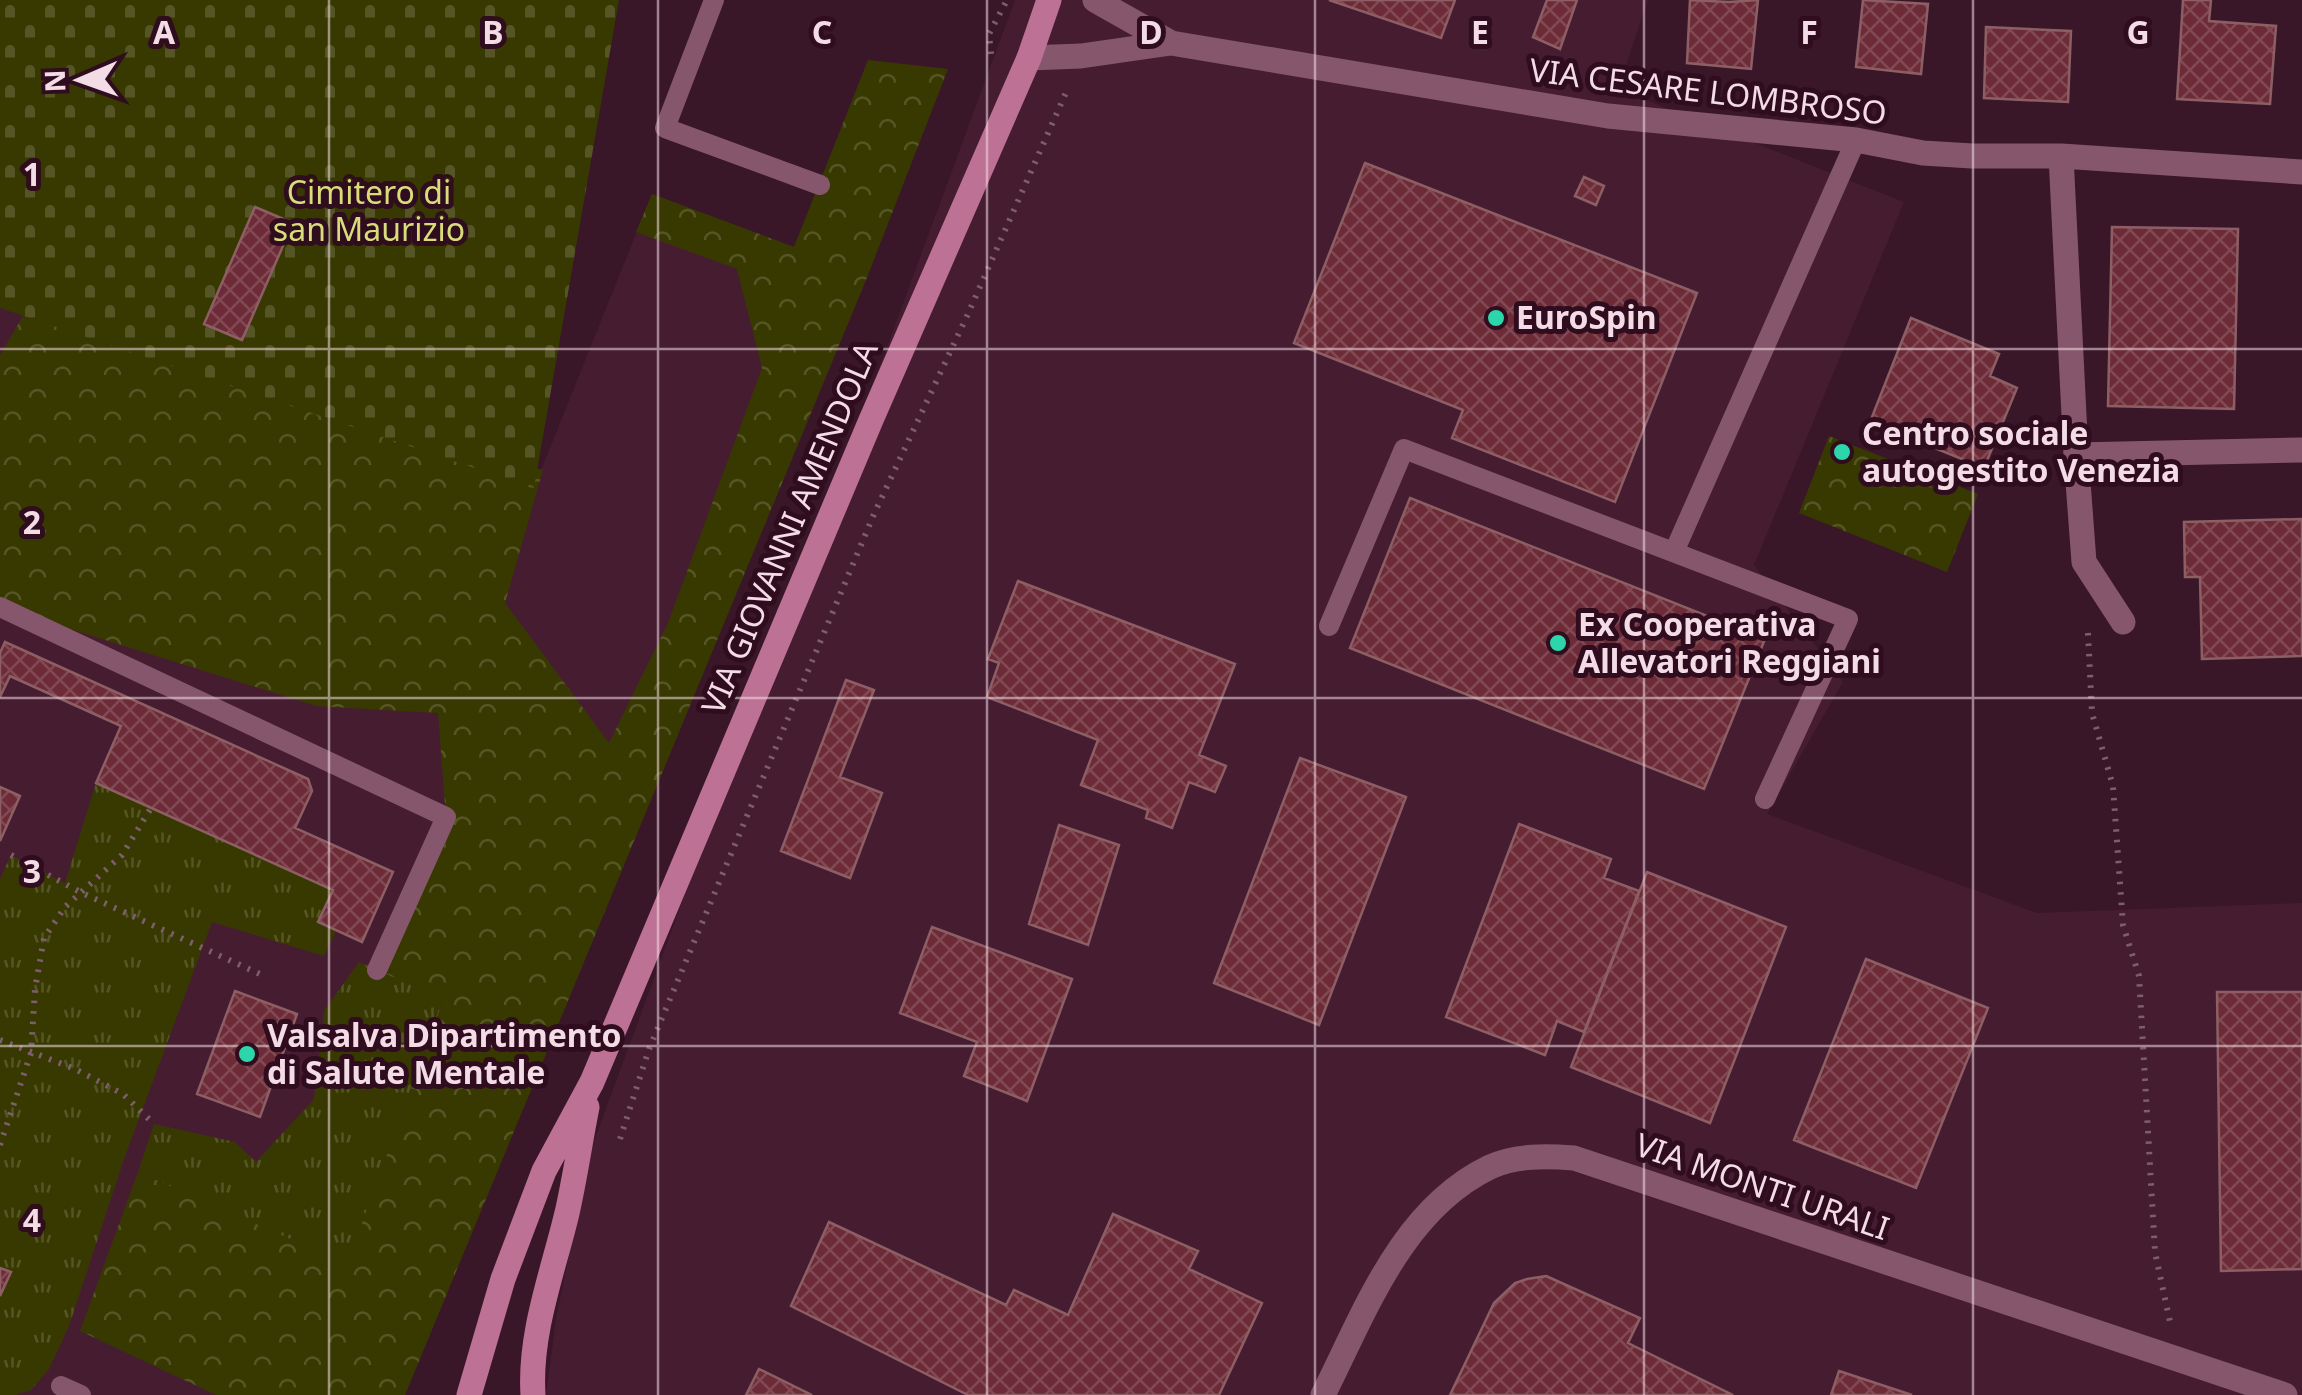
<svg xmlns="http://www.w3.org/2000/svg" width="2302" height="1395" font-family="'Noto Sans',sans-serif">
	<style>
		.built { fill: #461c31 }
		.grass { fill: url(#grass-tufts) }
		.forest { fill: url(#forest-crowns) }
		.cemetery { fill: url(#cemetery-stones) }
		.building { fill: url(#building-cross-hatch); stroke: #8d5f65; stroke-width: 2.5 }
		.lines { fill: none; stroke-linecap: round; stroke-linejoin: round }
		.path { stroke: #7c5e6c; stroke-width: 6; stroke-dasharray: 2.5 8; stroke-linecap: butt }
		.service { stroke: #86576c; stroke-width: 20 }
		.minor { stroke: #86576c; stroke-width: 25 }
		.secondary { stroke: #bd7295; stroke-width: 25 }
		.grid { fill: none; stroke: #f4dce6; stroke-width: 2.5; stroke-opacity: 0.55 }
		.poi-dot { fill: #2dd5ab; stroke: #2f0d1e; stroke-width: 4 }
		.labels { text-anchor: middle; stroke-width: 10; stroke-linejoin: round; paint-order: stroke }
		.street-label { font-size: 32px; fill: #f4dce6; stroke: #2f0d1e }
		.park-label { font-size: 32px; fill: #d8dd79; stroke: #2f0d1e }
		.poi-label { font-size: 32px; font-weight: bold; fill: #f4dce6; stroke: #2f0d1e; text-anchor: start }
		.grid-label { font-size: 32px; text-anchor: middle; font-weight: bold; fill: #f4dce6; stroke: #2f0d1e; stroke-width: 10; stroke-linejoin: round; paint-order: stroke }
	</style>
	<defs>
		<pattern id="grass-tufts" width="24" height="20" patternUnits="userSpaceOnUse" patternTransform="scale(2.5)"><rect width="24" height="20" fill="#383901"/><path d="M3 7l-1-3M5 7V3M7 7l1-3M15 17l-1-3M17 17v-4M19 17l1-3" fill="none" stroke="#555526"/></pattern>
		<pattern id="forest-crowns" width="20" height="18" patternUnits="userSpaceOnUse" patternTransform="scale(2.5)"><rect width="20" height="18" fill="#383901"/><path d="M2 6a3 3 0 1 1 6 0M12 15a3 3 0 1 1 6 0" fill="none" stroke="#555526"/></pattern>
		<pattern id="cemetery-stones" width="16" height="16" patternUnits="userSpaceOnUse" patternTransform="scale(2.5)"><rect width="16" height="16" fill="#383901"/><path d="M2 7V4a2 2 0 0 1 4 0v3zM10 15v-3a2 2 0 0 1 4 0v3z" fill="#555526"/></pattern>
		<pattern id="building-cross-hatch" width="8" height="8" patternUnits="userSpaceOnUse" patternTransform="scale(2.5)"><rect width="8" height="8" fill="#6c2b37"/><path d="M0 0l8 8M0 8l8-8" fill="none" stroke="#824954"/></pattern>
	</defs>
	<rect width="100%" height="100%" fill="#391728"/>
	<path class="built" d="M 1015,0 L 1648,0 L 1618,89 L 1904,202 L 1754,565 L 1843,682 L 1767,814 L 2037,913 L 2302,903 L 2302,1395 L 546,1395 L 556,1319 L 590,1152 Z
		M 652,194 L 868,275 L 404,1395 L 0,1395 L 0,308 L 534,488 Z"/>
	<path class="grass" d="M 96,783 L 333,890 L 319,922 L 336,931 L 324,956 L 212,922 L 124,1159 L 69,1326 L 49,1369 L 31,1390 L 15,1395 L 0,1395 L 0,1296 L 10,1273 L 0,1268 L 0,879 L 11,855 L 65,883 Z
		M 359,962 L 444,998 L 347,1265 L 138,1172 L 154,1124 L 235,1142 L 256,1162 L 314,1099 L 324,1011 Z"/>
	<path class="forest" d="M 868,60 L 948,69 L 868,275 L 405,1395 L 216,1395 L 80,1331 L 138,1172 L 347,1264 L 444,999 L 377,970 L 446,817 L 438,713 L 316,706 L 0,607 L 0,355 L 23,316 L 543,470 L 505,603 L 609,743 L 668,623 L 762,368 L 737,269 L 636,232 L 652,194 L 794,247 Z
		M 1829,436 L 1978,494 L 1947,572 L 1799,513 Z"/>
	<path class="cemetery" d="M 0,0 L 619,0 L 534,488 L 0,308 Z"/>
	<path class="building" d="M 1329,0 L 1455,0 L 1441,38 Z
		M 1547,0 L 1577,0 L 1560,49 L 1533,37 Z
		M 1690,0 L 1729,2 L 1758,0 L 1751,69 L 1687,63 Z
		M 1863,0 L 1928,4 L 1921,74 L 1856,67 Z
		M 2183,0 L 2211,0 L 2209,21 L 2276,26 L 2270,104 L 2177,99 Z
		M 1986,27 L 2071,31 L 2068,102 L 1984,98 Z
		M 1365,163 L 1697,293 L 1615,502 L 1452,438 L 1463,410 L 1294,343 Z
		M 1584,177 L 1604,186 L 1596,205 L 1575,196 Z
		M 255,207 L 293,223 L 242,340 L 204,324 Z
		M 2112,227 L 2238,229 L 2234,409 L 2108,406 Z
		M 1911,318 L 1999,354 L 1990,376 L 2017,388 L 1984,468 L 1870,422 Z
		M 1410,498 L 1765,639 L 1704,789 L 1350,648 Z
		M 2302,519 L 2302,656 L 2202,659 L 2200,577 L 2185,577 L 2184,522 Z
		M 1018,581 L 1235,664 L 1199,755 L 1226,766 L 1215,792 L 1189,782 L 1172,828 L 1146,818 L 1148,810 L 1081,785 L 1098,740 L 987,697 L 999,663 L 988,659 Z
		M 5,642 L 308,779 L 312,791 L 295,828 L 393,872 L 362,942 L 318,922 L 333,890 L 96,783 L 121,726 L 10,676 L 0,697 L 0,653 Z
		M 846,680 L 874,690 L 840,777 L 882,793 L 850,878 L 781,851 Z
		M 1300,758 L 1406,797 L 1319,1025 L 1214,983 Z
		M 0,787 L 20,796 L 0,841 Z
		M 1519,824 L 1611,859 L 1604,878 L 1639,891 L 1584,1032 L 1557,1021 L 1545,1055 L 1446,1017 Z
		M 1059,825 L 1119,845 L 1088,945 L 1029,924 Z
		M 1647,872 L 1786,927 L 1710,1123 L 1571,1067 Z
		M 932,927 L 1072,979 L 1027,1101 L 964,1076 L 977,1042 L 900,1013 Z
		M 1866,959 L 1988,1008 L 1916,1188 L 1794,1140 Z
		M 235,991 L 297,1014 L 260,1117 L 197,1094 Z
		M 2217,992 L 2302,992 L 2302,1269 L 2221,1271 Z
		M 1113,1214 L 1198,1251 L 1189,1269 L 1262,1303 L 1219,1395 L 968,1395 L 791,1306 L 829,1222 L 1006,1305 L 1014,1290 L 1068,1315 Z
		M 0,1268 L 11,1272 L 0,1296 Z
		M 1546,1276 L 1640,1318 L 1628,1343 L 1733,1395 L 1450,1395 L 1494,1303 L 1515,1283 L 1527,1279 Z
		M 759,1369 L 812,1395 L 746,1395 Z
		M 1839,1371 L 1912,1395 L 1831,1395 Z"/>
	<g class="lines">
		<path class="path" d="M 991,54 L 989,34 L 1007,0
			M 2088,633 L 2092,713 L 2113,786 L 2123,925 L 2139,976 L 2155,1252 L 2170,1322
			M 11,855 L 80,892 L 262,975
			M 0,1040 L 75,1069 L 123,1094 L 154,1124
			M 620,1139 L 649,1049 L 874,514 L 967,316 L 1068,88
			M 0,1145 L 31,1053 L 35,989 L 44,938 L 65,907 L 122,855 L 151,808"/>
		<path class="service" d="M 714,0 L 665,128 L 820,185
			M 1674,552 L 1856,140
			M 0,607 L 446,817 L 377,970
			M 1329,626 L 1404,449 L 1848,619 L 1765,799
			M 61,1386 L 81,1395"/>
		<path class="minor" d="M 1095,0 L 1171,43 L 1608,116 L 1856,140 L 1923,153 L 1972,156 L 2061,156 L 2302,172
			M 1029,58 L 1081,56 L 1171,43
			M 2061,156 L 2076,455 L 2084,562 L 2123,622
			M 2076,455 L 2302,450
			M 1323,1395 C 1365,1312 1401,1210 1490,1167 C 1516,1155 1547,1156 1574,1158 L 2285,1395"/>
		<path class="secondary" d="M 469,1395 L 503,1279 L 544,1171 L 592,1082 L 871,420 L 1029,58 L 1049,0
			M 533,1395 C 529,1333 553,1272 567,1213 C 575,1178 580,1142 587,1107"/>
	</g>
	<path class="grid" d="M 329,0 L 329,1395M 658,0 L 658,1395M 987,0 L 987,1395M 1315,0 L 1315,1395M 1644,0 L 1644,1395M 1973,0 L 1973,1395M 0,349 L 2302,349M 0,698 L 2302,698M 0,1046 L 2302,1046"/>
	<g class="poi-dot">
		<circle cx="1496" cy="318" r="10"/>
		<circle cx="1842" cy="452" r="10"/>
		<circle cx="1558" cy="643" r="10"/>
		<circle cx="247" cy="1054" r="10"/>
	</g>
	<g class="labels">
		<g class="street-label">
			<text transform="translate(1708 92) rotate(7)" y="11">VIA CESARE LOMBROSO</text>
			<text transform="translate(790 528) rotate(-67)" y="11">VIA GIOVANNI AMENDOLA</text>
			<text transform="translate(1762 1187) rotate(19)" y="11">VIA MONTI URALI</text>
		</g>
		<g class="park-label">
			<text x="369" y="204">Cimitero di<tspan x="369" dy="37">san Maurizio</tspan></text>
		</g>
		<g class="poi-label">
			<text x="1516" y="329">EuroSpin</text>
			<text x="1862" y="445">Centro sociale<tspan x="1862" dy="37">autogestito Venezia</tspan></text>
			<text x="1578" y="636">Ex Cooperativa<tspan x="1578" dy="37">Allevatori Reggiani</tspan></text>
			<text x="267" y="1047">Valsalva Dipartimento<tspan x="267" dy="37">di Salute Mentale</tspan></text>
		</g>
	</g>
	<g class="grid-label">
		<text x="164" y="44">A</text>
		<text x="493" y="44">B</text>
		<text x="822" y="44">C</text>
		<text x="1151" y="44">D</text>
		<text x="1480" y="44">E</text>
		<text x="1809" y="44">F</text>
		<text x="2138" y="44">G</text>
		<text x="32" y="186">1</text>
		<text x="32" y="534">2</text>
		<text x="32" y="883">3</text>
		<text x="32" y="1232">4</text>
	</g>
	<g transform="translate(80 80) rotate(268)" stroke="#2f0d1e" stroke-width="8" paint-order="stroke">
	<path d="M0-8L18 38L0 25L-18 38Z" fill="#f4dce6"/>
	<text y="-15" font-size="28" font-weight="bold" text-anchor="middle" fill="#f4dce6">N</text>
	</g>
</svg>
